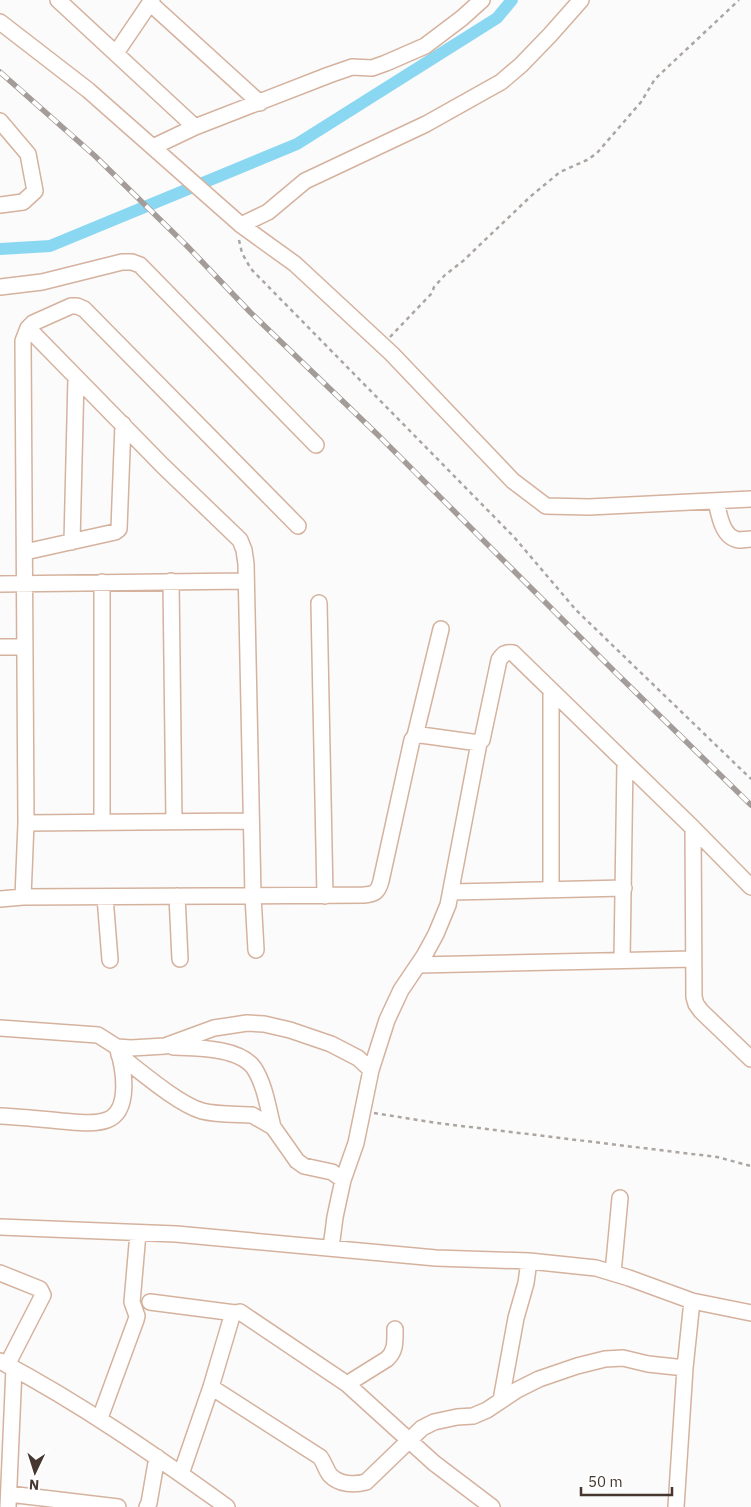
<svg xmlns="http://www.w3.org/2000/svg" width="751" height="1507" font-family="'IBM Plex Sans',sans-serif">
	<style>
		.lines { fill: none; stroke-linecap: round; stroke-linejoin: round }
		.canal { stroke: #8ad7f2; stroke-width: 12 }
		.minor-casing { stroke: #d5b29e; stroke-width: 18 }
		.path { stroke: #aca6a3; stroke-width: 2.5; stroke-dasharray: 4 4; stroke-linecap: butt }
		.minor { stroke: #fff; stroke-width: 15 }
		.rail-casing { stroke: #a39c98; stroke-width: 5.5 }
		.rail { stroke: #fff; stroke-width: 4; stroke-dasharray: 11; stroke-linecap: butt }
	</style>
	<rect width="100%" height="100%" fill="#fbfbfb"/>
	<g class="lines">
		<path class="canal" d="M 0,249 L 50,246 L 297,144 L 497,18 L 512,0"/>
		<g class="minor-casing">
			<path id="minor" d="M 58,0 L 195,127
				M 150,3 L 260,103
				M 0,22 L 88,90 L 241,225 L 295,264 L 392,354 L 513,481 L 546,506 L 589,507 L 751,499
				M 116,53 L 152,0
				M 0,121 L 28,154 L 35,191 L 23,202 L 0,205
				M 153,147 L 195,127 L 329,75 L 352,67 L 372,68 L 386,63 L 425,46 L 462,18 L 482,0
				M 241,225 L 268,212 L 305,181 L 426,124 L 501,82 L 521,65 L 550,35 L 581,0
				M 0,287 L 42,282 L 122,262 L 132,262 L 140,265 L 316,445
				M 28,328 L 163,466 L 240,540 L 244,550 L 246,564 L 253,896 L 256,950
				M 716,501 C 719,514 722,538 739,540 C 743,540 747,539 751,539
				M 72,542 L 76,378
				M 25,552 L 115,532 L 119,529 L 123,424
				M 171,581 L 174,822
				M 102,582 L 102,822
				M 0,584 L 245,581
				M 319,603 L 325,896
				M 0,647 L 25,647
				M 551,690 L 551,889
				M 415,736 L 441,629
				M 26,823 L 251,821
				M 693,828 L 694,997 L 696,1004 L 701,1011 L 751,1059
				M 451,892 L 624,888
				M 177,896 L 180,959
				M 23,897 L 26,823 L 23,341 L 28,328 L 33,323 L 71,306 L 77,306 L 84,309 L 298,526
				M 105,897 L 110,960
				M 0,899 L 23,897 L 364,895 C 375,894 378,892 381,881 L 412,740 L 415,736 L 421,735 L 479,743 L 482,740 L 499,660 C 503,654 505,652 513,653 L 693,828 L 751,887
				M 622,960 L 625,762
				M 418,965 L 693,959
				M 0,1028 L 98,1035 L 117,1047 L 131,1048 L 165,1046 L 214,1028 L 247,1023 L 264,1024 L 290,1030 L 331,1044 L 358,1058 L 371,1070
				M 173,1047 C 196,1048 239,1047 254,1068 C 265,1085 268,1108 273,1127
				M 119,1055 C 140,1071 178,1104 202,1111 C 218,1115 236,1114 252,1115 L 273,1127 L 297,1161 L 304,1166 L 332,1172 L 343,1180
				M 0,1116 C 20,1117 41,1119 61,1121 C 76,1122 93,1125 107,1120 C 131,1111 124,1069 118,1050
				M 0,1227 L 176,1234 L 436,1258 L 529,1261 L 596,1268 L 629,1278 L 692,1301 L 751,1313
				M 331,1248 L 335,1217 L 343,1180 L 356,1143 L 371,1070 L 387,1020 L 401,990 L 424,956 L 436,934 L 448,905 L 479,743
				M 0,1273 L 40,1289 L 43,1295 L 7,1365
				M 613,1273 L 620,1198
				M 150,1302 L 235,1313
				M 0,1361 C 80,1403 153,1454 227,1507
				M 347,1384 L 387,1359 C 396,1351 395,1341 395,1329
				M 211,1387 L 320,1457 C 324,1462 326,1470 330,1475 C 339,1485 355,1485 366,1482 L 422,1428 L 434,1422 L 457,1417 L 473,1416 L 487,1410 L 517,1390 L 539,1379 L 577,1366 L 605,1359 L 623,1358 L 648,1364 L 685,1368
				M 501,1400 L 516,1318 L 526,1283 L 529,1261
				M 100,1418 L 136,1320 L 137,1316 L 132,1302 L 138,1233
				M 181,1474 L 211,1387 L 232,1316 L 235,1313 L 240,1312 L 347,1384 L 434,1463 L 492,1507
				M 9,1494 L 118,1507
				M 8,1507 L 14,1368
				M 147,1507 L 149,1503 L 157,1457
				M 676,1507 L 685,1368 L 692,1301"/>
		</g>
		<path class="path" d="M 239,240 L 242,253 L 251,269 L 514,537 L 576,610 L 751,779
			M 390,337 L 432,293 L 434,287 L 445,275 L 463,261 L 531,196 L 560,172 L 587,160 L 597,153 L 641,102 L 655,79 L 739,0
			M 374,1113 L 437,1123 L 717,1157 L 751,1166"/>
		<use href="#minor" class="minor"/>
		<g class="rail-casing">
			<path id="rail" d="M 0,72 L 95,156 L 187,246 L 250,312 L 378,435 L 615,672 L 751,805"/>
		</g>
		<use href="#rail" class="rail"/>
	</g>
	<g transform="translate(35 1472) rotate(184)" stroke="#ffffff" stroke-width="4" paint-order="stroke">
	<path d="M0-4L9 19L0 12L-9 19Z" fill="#45372f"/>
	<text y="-8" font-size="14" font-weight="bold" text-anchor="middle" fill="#45372f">N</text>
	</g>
	<path d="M581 1487v8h91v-8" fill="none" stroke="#45372f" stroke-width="2.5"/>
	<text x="588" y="1487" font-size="15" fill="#45372f" stroke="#ffffff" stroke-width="4" paint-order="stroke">50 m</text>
</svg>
